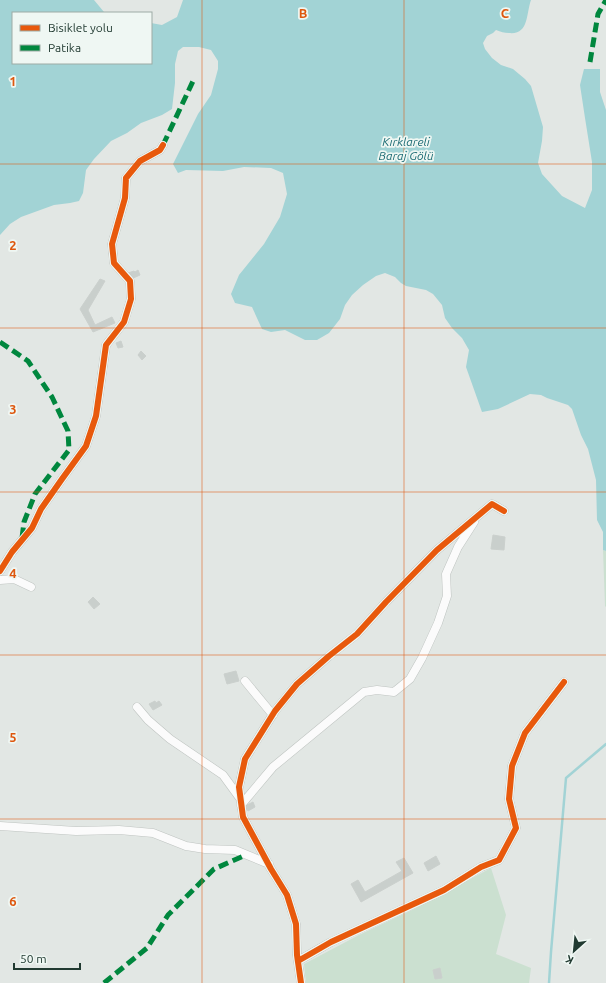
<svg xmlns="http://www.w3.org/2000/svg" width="606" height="983" font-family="Ubuntu,sans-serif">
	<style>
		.green { fill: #cbe0d0 }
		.water { fill: #a2d3d5 }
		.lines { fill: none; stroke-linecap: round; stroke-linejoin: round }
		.stream { stroke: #a2d3d5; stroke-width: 2.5 }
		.building { fill: #c9cfcc; stroke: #cbd0cd }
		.minor-casing { stroke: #bfc4c1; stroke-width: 9 }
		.minor { stroke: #fbfbfb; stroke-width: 8 }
		.quiet { stroke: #00873e; stroke-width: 5; stroke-dasharray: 10 5; stroke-linecap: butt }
		.cycleway-casing { stroke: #eff7f3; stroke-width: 8 }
		.cycleway { stroke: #e8590c; stroke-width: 6 }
		.grid { fill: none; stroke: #de570e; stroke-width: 1; stroke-opacity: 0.55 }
		.labels { text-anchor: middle; stroke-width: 3.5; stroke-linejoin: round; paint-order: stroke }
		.water-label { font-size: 12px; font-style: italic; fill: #1c6c74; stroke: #eff7f3 }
		.grid-label { font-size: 13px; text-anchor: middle; font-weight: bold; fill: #de570e; stroke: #eff7f3; stroke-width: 3.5; stroke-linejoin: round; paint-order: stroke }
	</style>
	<rect width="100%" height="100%" fill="#e2e7e4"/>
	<path class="green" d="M 603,550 L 606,551 L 606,607 L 605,606 Z
		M 491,868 L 506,915 L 496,954 L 531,968 L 529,983 L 306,983 L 304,964 L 359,935 L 414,909 Z"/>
	<path class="water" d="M 0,0 L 94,0 L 104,12 L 113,13 L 13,13 L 13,63 L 151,63 L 151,23 L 162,25 L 177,17 L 183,0 L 531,0 C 526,14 529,35 509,33 C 504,33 501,32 496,30 L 493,33 L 487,36 L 483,43 L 485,49 L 492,58 L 501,65 L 513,69 L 525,79 L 531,86 L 543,127 L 542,141 L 538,163 L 542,174 L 562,196 L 585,208 L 592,190 L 592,162 L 585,118 L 580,85 L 584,69 L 600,69 L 600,92 L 606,110 L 606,551 L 603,550 L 603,532 L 597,520 L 596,480 L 588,449 L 581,435 L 572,409 L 568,405 L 547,398 L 541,395 L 530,394 L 498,409 L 482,412 L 466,367 L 469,350 L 462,338 L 452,328 L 445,318 L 442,305 L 433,294 L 426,290 L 406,286 L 401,283 L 395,277 L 385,273 L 376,276 L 363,285 L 352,295 L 345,305 L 340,319 L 329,333 L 317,340 L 305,340 L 285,330 L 271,332 L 262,329 L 252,307 L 235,303 L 231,294 L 239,275 L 264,244 L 280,217 L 287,194 L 283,173 L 271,168 L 244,167 L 223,171 L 186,170 L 178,173 L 173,164 L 198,114 L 211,95 L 218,69 L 218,61 L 211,50 L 199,47 L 183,47 L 178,51 L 175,64 L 175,83 L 172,109 L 162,115 L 141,123 L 127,133 L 111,141 L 94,159 L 86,170 L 83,193 L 79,201 L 70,203 L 54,205 L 21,217 L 10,224 L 0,235 Z"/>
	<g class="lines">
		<path class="stream" d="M 549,983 L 551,952 L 566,778 L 606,744"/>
	</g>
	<path class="building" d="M 138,270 L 140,275 L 131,279 L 128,273 L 134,271 L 135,272 Z
		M 100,279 L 105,281 L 88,310 L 95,325 L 112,317 L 115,323 L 93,332 L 80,309 Z
		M 121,341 L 123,347 L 118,348 L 116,343 Z
		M 141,351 L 146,356 L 142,360 L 138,355 Z
		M 493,535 L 505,537 L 504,550 L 491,549 Z
		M 93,597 L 100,604 L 94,609 L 88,602 Z
		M 236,671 L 239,681 L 227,684 L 224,674 Z
		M 155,701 L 156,703 L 159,701 L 162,705 L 153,710 L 149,704 Z
		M 253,802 L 255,807 L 248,811 L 245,806 Z
		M 436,856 L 440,864 L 428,871 L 424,863 Z
		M 404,858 L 413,873 L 361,902 L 351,884 L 358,880 L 365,892 L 402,871 L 396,862 Z
		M 440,968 L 442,978 L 435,979 L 433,970 Z"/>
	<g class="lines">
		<g class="minor-casing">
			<path id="minor" d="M 0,571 L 12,552 L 32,528 L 41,509 L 62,479 L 86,446 L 96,416 L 106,345 L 124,322 L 131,299 L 130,281 L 114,263 L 112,244 L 125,198 L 126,178 L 140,161 L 160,150 L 163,145
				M 0,580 L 14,579 L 31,587
				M 245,681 L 273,715
				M 137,707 L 148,720 L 170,739 L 223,775 L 239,797
				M 241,805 L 273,767 L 364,692 L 377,690 L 394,692 L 410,679 L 422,658 L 438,623 L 447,596 L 446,574 L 458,547 L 474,522
				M 0,826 L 76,831 L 119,830 L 153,833 L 186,846 L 205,849 L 235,850 L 269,864
				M 298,961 L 331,942 L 444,890 L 481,867 L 499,860 L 516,828 L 509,799 L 512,766 L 525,733 L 564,682
				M 301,983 L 297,955 L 296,924 L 287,895 L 271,869 L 243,817 L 239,787 L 245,759 L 275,711 L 297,684 L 329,656 L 357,634 L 386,602 L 437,550 L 492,504 L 504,511"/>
		</g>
		<use href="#minor" class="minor"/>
		<path class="quiet" d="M 590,62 L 598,14 L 606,0
			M 163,145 L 194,79
			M 0,342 L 28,361 L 52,397 L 68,431 L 69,450 L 35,494 L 24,522 L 22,538
			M 104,983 L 147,948 L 168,915 L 214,869 L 246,855"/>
		<g class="cycleway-casing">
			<path id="cycleway" d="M 0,571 L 12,552 L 32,528 L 41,509 L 62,479 L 86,446 L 96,416 L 106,345 L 124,322 L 131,299 L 130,281 L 114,263 L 112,244 L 125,198 L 126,178 L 140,161 L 160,150 L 163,145
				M 298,961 L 331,942 L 444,890 L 481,867 L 499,860 L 516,828 L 509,799 L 512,766 L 525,733 L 564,682
				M 301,983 L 297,955 L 296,924 L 287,895 L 271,869 L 243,817 L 239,787 L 245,759 L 275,711 L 297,684 L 329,656 L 357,634 L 386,602 L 437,550 L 492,504 L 504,511"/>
		</g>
		<use href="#cycleway" class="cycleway"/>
	</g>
	<path class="grid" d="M 202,0 L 202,983M 404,0 L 404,983M 0,164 L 606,164M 0,328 L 606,328M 0,492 L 606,492M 0,655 L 606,655M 0,819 L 606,819"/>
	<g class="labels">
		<g class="water-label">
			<text x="406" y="146">Kırklareli<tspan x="406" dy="14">Baraj Gölü</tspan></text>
		</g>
	</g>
	<g class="grid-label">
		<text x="303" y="18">B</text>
		<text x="505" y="18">C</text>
		<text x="13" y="86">1</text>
		<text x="13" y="250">2</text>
		<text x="13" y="414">3</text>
		<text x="13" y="578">4</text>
		<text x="13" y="742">5</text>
		<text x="13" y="906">6</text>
	</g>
	<rect x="12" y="12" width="140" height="52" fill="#eff7f3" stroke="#9daba5"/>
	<rect x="20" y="25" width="20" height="6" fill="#e8590c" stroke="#9daba5"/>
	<text x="48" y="32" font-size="12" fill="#213a31">Bisiklet yolu</text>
	<rect x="20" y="45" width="20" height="6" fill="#00873e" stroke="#9daba5"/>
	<text x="48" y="52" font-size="12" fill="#213a31">Patika</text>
	<g transform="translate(574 951) rotate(207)" stroke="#eff7f3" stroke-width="3" paint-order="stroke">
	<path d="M0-3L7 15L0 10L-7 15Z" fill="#213a31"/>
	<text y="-6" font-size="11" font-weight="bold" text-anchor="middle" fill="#213a31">K</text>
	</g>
	<path d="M14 963v6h66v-6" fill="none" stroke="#213a31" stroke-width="2"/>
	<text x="20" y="963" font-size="12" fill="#213a31" stroke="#eff7f3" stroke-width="3" paint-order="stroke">50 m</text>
</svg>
